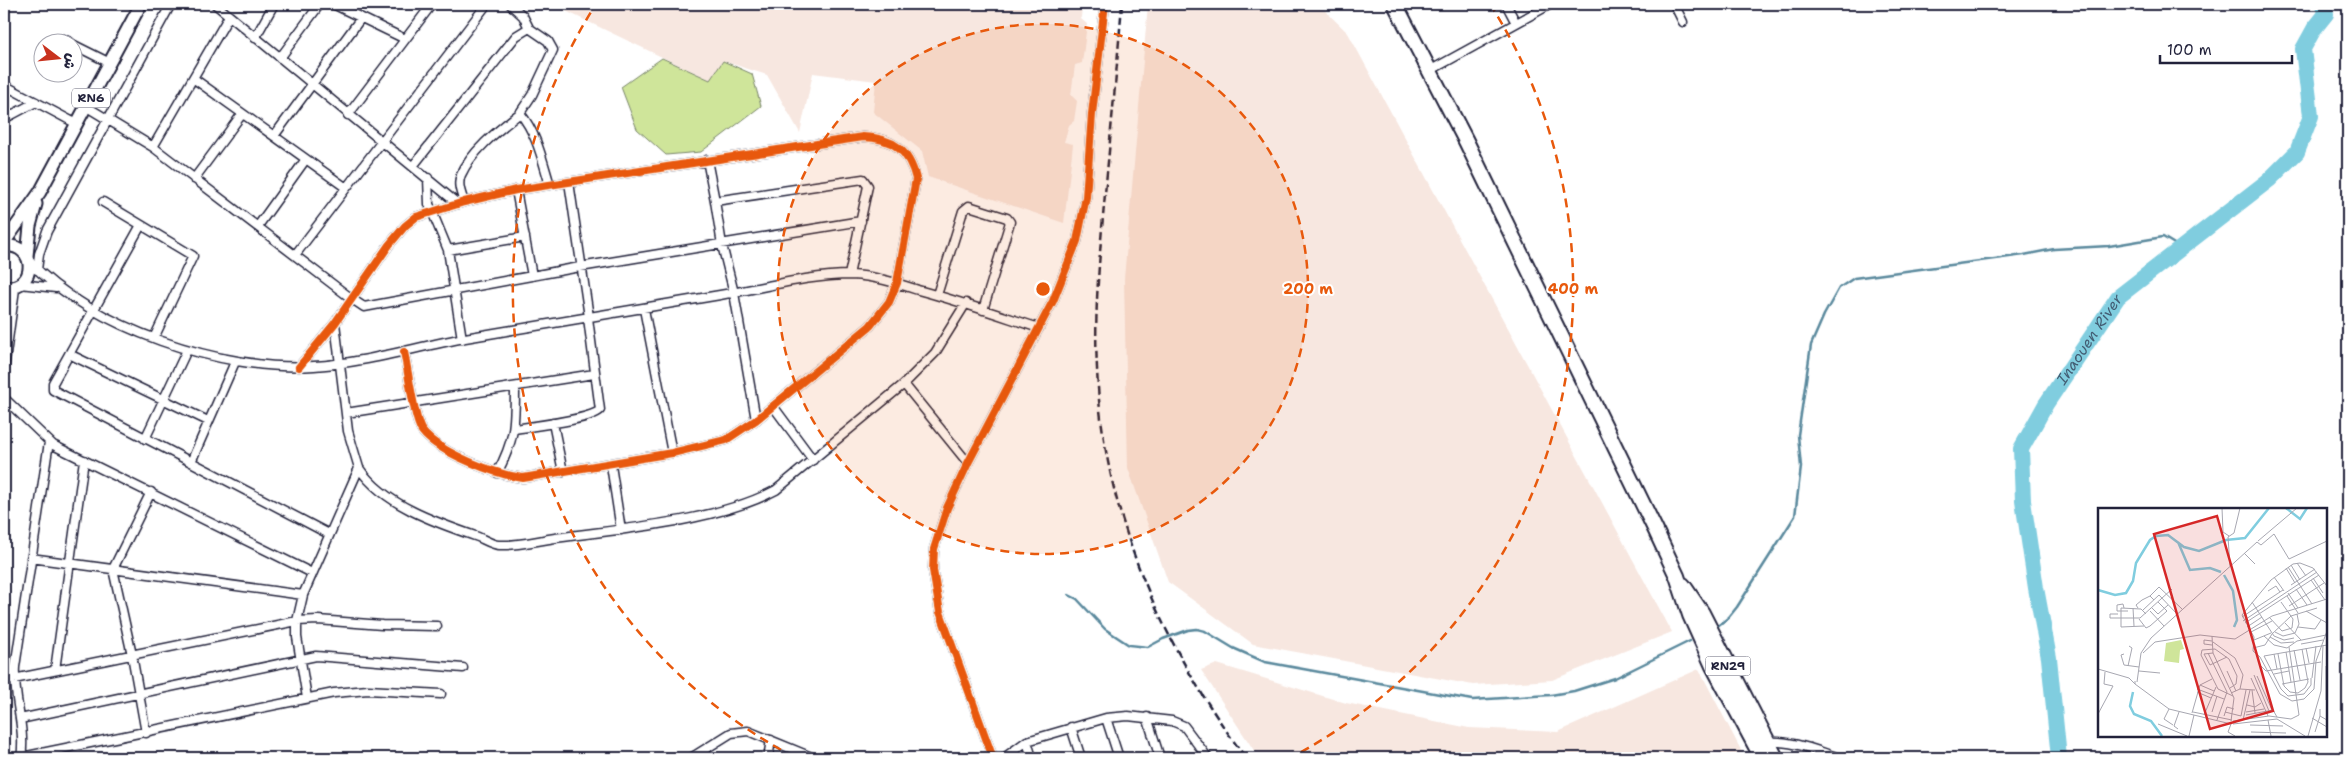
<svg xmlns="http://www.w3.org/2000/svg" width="2352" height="762" font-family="'Shantell Sans','Playpen Sans Arabic',sans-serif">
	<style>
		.built { fill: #f7e7e0 }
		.green { fill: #cfe59a; stroke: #78846a }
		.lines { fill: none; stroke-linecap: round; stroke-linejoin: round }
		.stream { stroke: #5a899d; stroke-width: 2.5 }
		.river { stroke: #80cddf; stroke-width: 16 }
		.street-casing { stroke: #22223b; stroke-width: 11 }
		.primary-casing { stroke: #22223b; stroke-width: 15 }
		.highway-casing { stroke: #22223b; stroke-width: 18 }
		.street { stroke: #fff; stroke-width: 8 }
		.primary { stroke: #fff; stroke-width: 11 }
		.highway { stroke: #fff; stroke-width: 14 }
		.rail { stroke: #22223b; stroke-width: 2.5; stroke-dasharray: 8 4; stroke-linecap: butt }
		.cycleway-casing { stroke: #fff; stroke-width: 11 }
		.cycleway { stroke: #e8590c; stroke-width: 8 }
		.ring { fill: none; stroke: #e8590c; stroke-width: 2.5; stroke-dasharray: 9 6 }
		.labels { text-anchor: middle; stroke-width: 4; stroke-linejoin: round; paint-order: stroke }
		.shield { fill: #fff; stroke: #646476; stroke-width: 1 }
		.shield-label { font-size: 12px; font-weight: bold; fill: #22223b }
		.water-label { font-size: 15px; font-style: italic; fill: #435e74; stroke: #fff }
		.inset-river { fill: none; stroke: #80cddf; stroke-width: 2.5 }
		.inset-road { fill: none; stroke: #a7a7b1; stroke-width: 1 }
		.view { fill: #d62828; fill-opacity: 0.15; stroke: #d62828; stroke-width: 2.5 }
		.inset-edge { fill: none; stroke: #22223b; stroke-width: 2.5 }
		.centre { fill: #e8590c; stroke: #fff; stroke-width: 2.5 }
		.ring-label { font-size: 15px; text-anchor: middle; font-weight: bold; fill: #e8590c; stroke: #fff; stroke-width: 4; stroke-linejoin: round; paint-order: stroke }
	</style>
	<rect width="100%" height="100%" fill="#fff"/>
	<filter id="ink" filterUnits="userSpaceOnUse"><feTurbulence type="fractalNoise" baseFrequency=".02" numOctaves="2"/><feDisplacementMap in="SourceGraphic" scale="10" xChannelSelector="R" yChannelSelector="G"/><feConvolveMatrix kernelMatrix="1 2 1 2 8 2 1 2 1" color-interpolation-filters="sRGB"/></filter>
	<g filter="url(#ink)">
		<path class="built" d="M 551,4 L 1082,4 L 1081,19 L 1087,24 L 1082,63 L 1075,65 L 1071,95 L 1077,101 L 1074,121 L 1069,125 L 1064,142 L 1073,144 L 1064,223 L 928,177 L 922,151 L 873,112 L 876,81 L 813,73 L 800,133 L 767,75 L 723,61 L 710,80 Z
			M 1148,4 L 1318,4 L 1348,33 L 1672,632 L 1552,680 L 1473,685 L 1253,644 L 1168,582 L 1128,468 L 1124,279 Z
			M 1217,664 L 1346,703 L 1469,728 L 1558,732 L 1699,669 L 1745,758 L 1259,758 L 1201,670 Z"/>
		<path class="green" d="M 662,58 L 710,80 L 723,61 L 752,74 L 761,106 L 701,152 L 666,155 L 637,129 L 621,87 Z"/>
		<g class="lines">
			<path class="stream" d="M 1069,595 L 1077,599 L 1105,629 L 1129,645 L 1148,647 L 1163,639 L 1188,630 L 1197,629 L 1205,631 L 1233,648 L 1265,662 L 1472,700 L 1551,695 L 1574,691 L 1615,678 L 1690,641
				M 1715,628 L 1729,617 L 1737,607 L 1795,516 L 1801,467 L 1798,435 L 1811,345 L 1824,315 L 1839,288 L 1854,278 L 2024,255 L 2054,249 L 2109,246 L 2163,237 L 2176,245 L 2185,245"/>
			<path class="river" id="s1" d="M 2059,758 L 2049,658 L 2036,588 L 2023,501 L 2021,449 L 2046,404 L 2118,297 L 2269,180 L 2297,152 L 2311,116 L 2303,49 L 2314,29 L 2326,14 L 2324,4"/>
			<g class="street-casing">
				<path id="street" d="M 215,4 L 458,204
					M 333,4 L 405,39
					M 510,4 L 523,16 L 529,28
					M 1506,4 L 1516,23
					M 1674,4 L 1683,22
					M 255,38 L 274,4
					M 63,39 L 70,42
					M 72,44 L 110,63
					M 280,58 L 320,4
					M 1431,70 L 1551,4
					M 193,78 L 345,187
					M 4,85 L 77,124
					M 87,107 L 153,147 L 352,299 L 364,307 L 580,267 L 861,221
					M 348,115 L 432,4
					M 4,119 L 36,102
					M 274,136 L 361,18
					M 153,147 L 229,16
					M 707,160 L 715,201
					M 413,166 L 516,36 L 529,28 L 548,41 L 553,50 L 532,95 L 520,113 C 537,134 542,159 550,185
					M 428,178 L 429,204 L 448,250 L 462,339
					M 194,179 L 242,114
					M 569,182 L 589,317
					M 516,190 L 532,276
					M 103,202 L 193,256 L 154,338
					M 464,202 C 461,193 457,184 461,175 C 472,150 500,129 520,113
					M 141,225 L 53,383 L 53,390 L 329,534
					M 258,226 L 306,159
					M 448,250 L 525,237
					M 295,255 L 487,4
					M 29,261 C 91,328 224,372 314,366 C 365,363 415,347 465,338 C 550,323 635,310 720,295 C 763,288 808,275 851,275 C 875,276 896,283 918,290 C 959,301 999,315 1039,328
					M 37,270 L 39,254 L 47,231 L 171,4
					M 20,284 L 56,288
					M 937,295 L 963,211 L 969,206 L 1007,218 L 1010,222 L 983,310
					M 644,309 L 672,453
					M 69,354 L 208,421
					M 299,367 L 335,323 L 389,245 L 405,226 L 416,217 L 464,202 L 516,190 L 863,137 C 893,138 909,150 916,179 L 897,283 L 889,302 L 870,326 L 756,420 L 726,440 L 672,453 L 523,478 C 497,475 439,453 422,431 C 414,420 408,369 404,352
					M 4,369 L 15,289
					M 904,384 L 968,463
					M 4,398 L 53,445 L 312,573
					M 773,406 L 813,460
					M 346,413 L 594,374
					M 756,420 L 734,293 L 722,245 L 715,201 L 863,179 L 868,186 L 849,275
					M 553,423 L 563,472
					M 515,429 C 532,426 590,420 600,410 L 588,318
					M 145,439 L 187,350
					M 191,462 L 235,362
					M 611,465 L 621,530
					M 359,468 C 384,505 437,523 478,537 C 485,540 493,545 499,545 C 520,546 543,539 563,537 C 629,528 718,521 776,490 L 904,384 L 935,353 L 966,303
					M 497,473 C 515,440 515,424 515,387
					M 31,558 L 303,595
					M 55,670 L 84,460
					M 4,681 L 297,621 L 318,620 L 382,625 L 437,626
					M 307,698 L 297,637 L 297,621 L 303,595 L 359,468 L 348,431 L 335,323
					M 1147,717 L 1160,758
					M 1106,718 L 1119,758
					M 20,719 L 316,656 L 463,668
					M 1071,727 L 1081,758
					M 146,733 L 132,655 L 113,569 L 151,492
					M 1027,741 L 1032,758
					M 1767,742 C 1792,740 1817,751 1840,758
					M 22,757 L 334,693 L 368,690 L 441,694
					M 21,758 C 26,728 13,698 15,667 L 49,442
					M 691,758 L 731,733 L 748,731 L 814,758
					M 768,758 L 771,740
					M 993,758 L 940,612 L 933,570 L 934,549 L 947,508 L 968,463 L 1053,301 L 1077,241 L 1086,197 L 1092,114 L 1105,4
					M 1004,758 L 1027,741 L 1106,718 L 1128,716 L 1172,721 L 1184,726 L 1208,758"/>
			</g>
			<g class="primary-casing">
				<path id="primary" d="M 4,243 L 40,192 L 141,4
					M 4,246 C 38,243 37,291 4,287
					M 27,256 L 30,226 L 36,204
					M 4,303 L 13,288"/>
			</g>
			<g class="highway-casing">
				<path id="highway" d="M 1395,4 L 1466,141 L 1655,529 L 1677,576 L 1690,615 L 1713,666 L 1762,758
					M 1683,585 L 1702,613 L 1776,758"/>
			</g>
			<use href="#street" class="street"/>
			<use href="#primary" class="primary"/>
			<use href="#highway" class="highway"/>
			<path class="rail" d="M 1122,4 C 1117,67 1111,130 1105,194 C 1100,252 1094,309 1097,368 C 1102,511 1161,645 1246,758"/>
			<g class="cycleway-casing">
				<path id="cycleway" d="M 299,367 L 335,323 L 389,245 L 405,226 L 416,217 L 464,202 L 516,190 L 863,137 C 893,138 909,150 916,179 L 897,283 L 889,302 L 870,326 L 756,420 L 726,440 L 672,453 L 523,478 C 497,475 439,453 422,431 C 414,420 408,369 404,352
					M 993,758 L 940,612 L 933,570 L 934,549 L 947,508 L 968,463 L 1053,301 L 1077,241 L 1086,197 L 1092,114 L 1105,4"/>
			</g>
			<use href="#cycleway" class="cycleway"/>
		</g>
	</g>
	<circle cx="1043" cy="289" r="265" fill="#e8590c" fill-opacity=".12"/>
	<g class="ring">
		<circle cx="1043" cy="289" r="265"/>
		<path d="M794 757A530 530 0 0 1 596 4M1490 4A530 530 0 0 1 1292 757"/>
	</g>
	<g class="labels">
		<g class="shield">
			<rect x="72" y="88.5" width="38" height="19" rx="4"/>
			<rect x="1705.5" y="656.5" width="45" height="19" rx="4"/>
		</g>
		<g class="shield-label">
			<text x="91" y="102">RN6</text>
			<text x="1728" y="670">RN29</text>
		</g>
		<g class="water-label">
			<text dy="5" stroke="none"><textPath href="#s1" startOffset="441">Inaouen River</textPath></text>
		</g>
	</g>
	<g transform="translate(2098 508)">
		<rect width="229" height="229" fill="#fff"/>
		<path d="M 83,132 L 86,141 L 82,142 L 81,155 L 66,153 L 68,135 Z" fill="#cfe59a"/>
		<path class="inset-river" d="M 188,0 L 202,11 L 209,0M 80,34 L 92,62 L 112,60 L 123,64M 126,67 L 135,83 L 139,112 L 136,119M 0,82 L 17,87 L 28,85 L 35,73 L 38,55 L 52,32 L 58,28 L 70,27 L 86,39 L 101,43 L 128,32 L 147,30 L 171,0M 35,184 L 32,198 L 36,206 L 53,213 L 64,228"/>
		<path class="inset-road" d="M 124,0 L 125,24 L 131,28M 160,33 L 199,0M 159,34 L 163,37 L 176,26 L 191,51 L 229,33M 146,45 L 157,56M 199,55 L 208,68M 193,57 L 202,72M 132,58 L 130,29 L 136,25 L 142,0M 190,59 L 214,96M 188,60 L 197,75M 176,69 L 186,83M 215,70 L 225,85M 213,72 L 227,92M 193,77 L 217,61M 229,78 L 215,60 L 202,55 L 195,56 L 173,72 L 144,107 L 156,129 L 155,143 L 162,149 L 182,186 L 194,193 L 206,191 L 216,181 L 218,153 L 229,123M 198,81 L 209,97M 170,83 L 178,78 L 182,84M 190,85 L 200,100M 52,88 L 61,79 L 84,101M 189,88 L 200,105M 154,94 L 176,128 L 186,132 L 196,130M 191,98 L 226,75M 26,100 L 25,96 L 19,97 L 19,103 L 30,103M 35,100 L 36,118M 40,100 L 38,97 L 44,92 L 52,88 L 56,92M 54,100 L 60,106 L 70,97M 45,102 L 61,87 L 79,106M 52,103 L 66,118M 208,103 L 229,115M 20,106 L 12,106 L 12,110 L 42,110 L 74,81M 144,109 L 185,82M 171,109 L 184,123 L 194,120 L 195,111 L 183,94M 41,111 L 48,120 L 52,118 L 69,103 L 60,94M 145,113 L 219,64M 147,115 L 221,67M 187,115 L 203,132M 46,118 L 23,119 L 23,100 L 43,101 L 48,106M 149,119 L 164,109M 200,119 L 217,121 L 223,112M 153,124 L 174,113M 177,124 L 185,128 L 197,125 L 201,116 L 199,106M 114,128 L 115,145 L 136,190 L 133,213M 166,128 L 176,137 L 189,140 L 199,133 L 228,127M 172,129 L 183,135 L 196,134M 156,132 L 173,125M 115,134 L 137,150 L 145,167 L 142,181M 203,136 L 225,132M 114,137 L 106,136 L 106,132 L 114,133M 155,140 L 167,137 L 174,126 L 193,108 L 219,100M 208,140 L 211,155M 196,142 L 202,172M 188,144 L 193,174M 45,145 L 57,134 L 102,127 L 137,131 L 174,108 L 229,91M 110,145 L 129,184 L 119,212M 115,145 L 106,146 L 112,157 L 129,149M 26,146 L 23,147 L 26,157 L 41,159M 176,146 L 179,161M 180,146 L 186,178 L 192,184 L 200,185 L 207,180 L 210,174 L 204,141M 166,148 L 183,181 L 190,188 L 206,186 L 213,177 L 213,170M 166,148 L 229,137M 162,157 L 168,163 L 223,154M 30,158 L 34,140 L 31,138M 228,158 L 228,192M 0,161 L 31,170 L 37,176 L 37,173M 41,163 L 62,165M 129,163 L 138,183M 176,166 L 191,163M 156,167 L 171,203M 159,168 L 174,202M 153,170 L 170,208M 214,170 L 218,138M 114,171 L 102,177 L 116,183M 39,174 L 43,145 L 53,130 L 159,34M 37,176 L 71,201 L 133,216M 184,176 L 211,171M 132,180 L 138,176 L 139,168 L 131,151 L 117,141 L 104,142 L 103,147 L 120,181 L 135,188M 99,181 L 126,191M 154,182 L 157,205M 99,184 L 113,190M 133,185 L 142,181 L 157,182M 149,197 L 157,199 L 163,195M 71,201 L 66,211 L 75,217M 222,201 L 222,208 L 229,212M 95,204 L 134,212M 114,204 L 119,188M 127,204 L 143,208 L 148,182M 148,204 L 166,201M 94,205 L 102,177M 0,206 L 15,178 L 6,176 L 7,164M 106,207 L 118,179M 148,207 L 175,202 L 179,209M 126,208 L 129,199 L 136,201M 214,210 L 229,219M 145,212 L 152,182M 170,212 L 173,228M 135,213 L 171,208 L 193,211 L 201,207 L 191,139M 60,216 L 89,228M 133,216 L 130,224 L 137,228M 135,216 L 179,211 L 207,228M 152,217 L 185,218M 80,221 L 76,218 L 81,204M 153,224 L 188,225M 217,224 L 222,208M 91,228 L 96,207M 210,228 L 223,183 L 225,137"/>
		<path class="view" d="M 119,8 L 175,203 L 112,221 L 56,26 Z"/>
		<rect width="229" height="229" class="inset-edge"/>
	</g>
	<circle cx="1043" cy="289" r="8" class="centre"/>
	<g class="ring-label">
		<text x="1308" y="294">200 m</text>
		<text x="1573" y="294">400 m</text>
	</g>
	<rect width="2352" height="762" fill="none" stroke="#fff" stroke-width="20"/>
	<rect x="10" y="10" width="2332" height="742" fill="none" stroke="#22223b" stroke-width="2" filter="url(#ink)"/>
	<g transform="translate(58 58) rotate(106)"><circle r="24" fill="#ffffff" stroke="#a7a7b1"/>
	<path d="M0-4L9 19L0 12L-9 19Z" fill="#c8321e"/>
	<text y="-8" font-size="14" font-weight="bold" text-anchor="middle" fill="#22223b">ش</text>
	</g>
	<path d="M2160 55v8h132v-8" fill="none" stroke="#22223b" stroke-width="2.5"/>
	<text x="2167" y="55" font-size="15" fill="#22223b" stroke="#ffffff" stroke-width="4" paint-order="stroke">100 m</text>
</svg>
